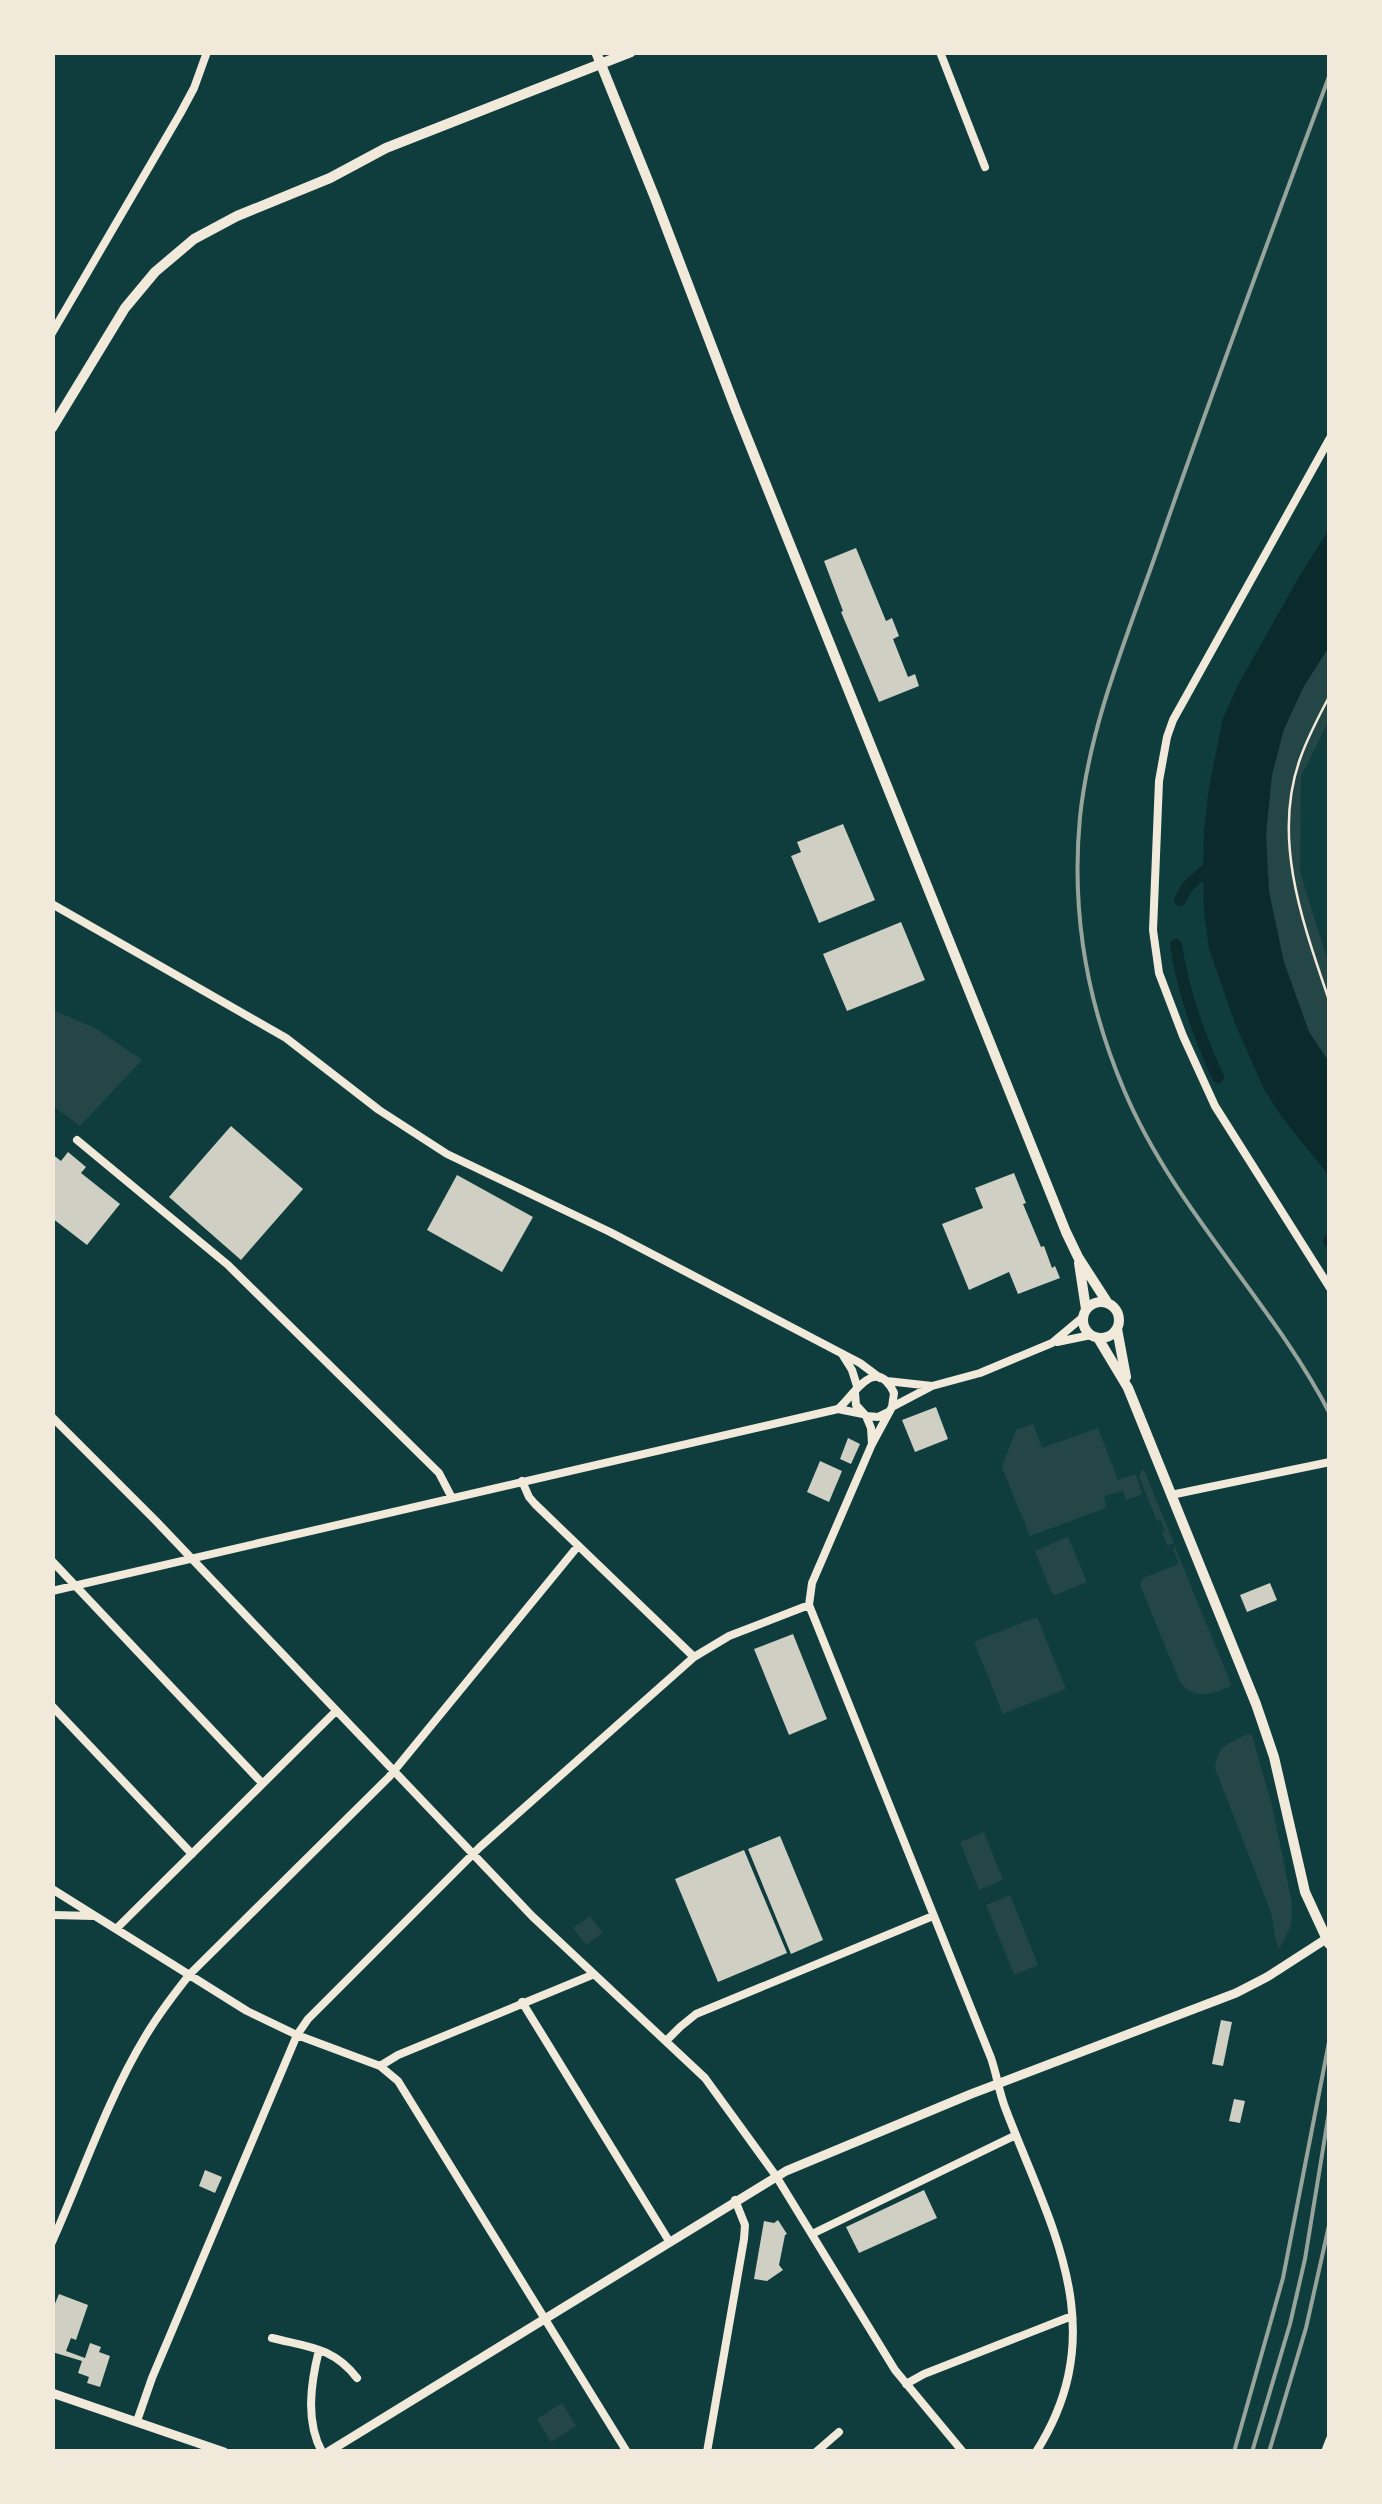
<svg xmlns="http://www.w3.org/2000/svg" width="1382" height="2504" font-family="'Noto Serif',serif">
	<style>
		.green { fill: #244646 }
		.water { fill: #0a2a2b }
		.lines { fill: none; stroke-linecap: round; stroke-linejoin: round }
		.canal { stroke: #0a2a2b; stroke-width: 12 }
		.building { fill: #cfcfc3 }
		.path { stroke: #f1e9da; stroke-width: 2.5 }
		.minor { stroke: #f1e9da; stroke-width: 8 }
		.tertiary { stroke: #f1e9da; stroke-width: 9 }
		.secondary { stroke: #f1e9da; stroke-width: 10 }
		.rail { stroke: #97a49c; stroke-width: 4 }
	</style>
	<rect width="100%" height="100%" fill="#0f3d3e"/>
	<path class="green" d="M 1329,647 L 1329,720 L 1301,777 L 1300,872 L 1329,965 L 1329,1062 C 1323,1052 1314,1041 1308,1030 C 1268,942 1250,819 1284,728 C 1295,698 1312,673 1329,647 Z
		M 53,1010 L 95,1028 L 142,1060 L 80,1126 L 53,1106 Z
		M 1033,1424 L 1042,1448 L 1098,1428 L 1118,1480 L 1136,1474 L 1142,1494 L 1126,1500 L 1123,1491 L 1104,1496 L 1106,1508 L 1030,1536 L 1002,1467 L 1016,1430 Z
		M 1142,1470 L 1144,1470 L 1174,1543 L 1167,1545 L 1162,1533 L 1165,1531 L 1161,1520 L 1157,1521 L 1139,1476 Z
		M 1068,1537 L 1087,1582 L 1055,1595 L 1051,1591 L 1035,1551 Z
		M 1175,1547 L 1231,1684 L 1229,1687 C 1210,1695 1195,1700 1180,1682 L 1140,1585 L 1143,1578 L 1179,1564 L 1173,1548 Z
		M 1037,1617 L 1066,1689 L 1003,1714 L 974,1642 Z
		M 1249,1734 L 1252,1736 L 1272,1805 L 1292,1903 L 1291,1926 L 1279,1949 C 1273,1936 1275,1925 1270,1910 L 1215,1768 C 1217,1747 1230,1741 1249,1734 Z
		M 984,1832 L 1003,1880 L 979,1890 L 960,1842 Z
		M 1010,1895 L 1038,1965 L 1014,1975 L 986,1905 Z
		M 590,1916 L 603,1933 L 586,1945 L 573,1928 Z
		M 562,2403 L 576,2426 L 551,2442 L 537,2419 Z"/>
	<path class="water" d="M 1329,529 L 1329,647 L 1304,686 L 1284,729 L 1272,775 L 1266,834 L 1269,892 L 1284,962 L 1309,1032 L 1329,1062 L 1329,1176 L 1281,1116 L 1264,1089 L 1236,1026 L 1209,949 L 1204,912 L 1203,875 L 1204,830 L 1209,788 L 1223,718 L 1238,685 L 1299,577 Z"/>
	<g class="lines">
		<path class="canal" d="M 1180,900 L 1188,886 L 1215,862
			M 1176,945 C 1183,991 1198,1034 1218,1077
			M 1329,1241 L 1330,1241"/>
	</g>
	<path class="building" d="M 856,548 L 886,621 L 892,618 L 899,636 L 893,639 L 908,677 L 915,674 L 919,686 L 879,702 L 841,612 L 843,611 L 824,561 Z
		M 843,824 L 875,900 L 819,923 L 791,856 L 801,852 L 797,842 Z
		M 901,922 L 925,980 L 847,1011 L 823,954 Z
		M 231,1126 L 303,1189 L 241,1260 L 169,1197 Z
		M 68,1152 L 86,1167 L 81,1173 L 120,1204 L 87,1245 L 52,1218 L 52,1154 L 61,1161 Z
		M 1014,1173 L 1026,1203 L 1023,1204 L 1041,1247 L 1044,1246 L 1052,1268 L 1055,1266 L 1060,1278 L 1018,1294 L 1009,1272 L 969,1290 L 942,1224 L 983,1208 L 975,1188 Z
		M 457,1175 L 533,1217 L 502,1272 L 427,1230 Z
		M 936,1407 L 948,1439 L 915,1452 L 902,1420 Z
		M 848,1438 L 860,1444 L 851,1464 L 840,1459 Z
		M 820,1461 L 842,1471 L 829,1502 L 807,1492 Z
		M 1270,1583 L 1277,1600 L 1247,1612 L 1240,1595 Z
		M 793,1634 L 827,1719 L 789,1735 L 754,1649 Z
		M 780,1836 L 823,1940 L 791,1954 L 748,1849 Z
		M 744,1850 L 787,1953 L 718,1982 L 675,1879 Z
		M 1221,2020 L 1232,2022 L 1223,2066 L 1212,2064 Z
		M 1234,2099 L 1245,2101 L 1240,2123 L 1229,2121 Z
		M 205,2170 L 222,2177 L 215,2193 L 199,2186 Z
		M 924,2190 L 937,2218 L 859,2253 L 846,2227 Z
		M 778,2220 L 787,2234 L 785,2235 L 779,2265 L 783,2270 L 767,2281 L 754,2279 L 764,2221 L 774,2223 Z
		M 59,2294 L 88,2305 L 76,2340 L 71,2338 L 66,2351 L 85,2358 L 90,2343 L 101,2347 L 99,2352 L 110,2356 L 100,2387 L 87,2383 L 89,2377 L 78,2373 L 82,2361 L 52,2352 L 52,2311 Z"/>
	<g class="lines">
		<path class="path" d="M 1330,695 C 1319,716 1308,736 1300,759 C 1271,840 1304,926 1330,1003"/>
		<path class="minor" d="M 940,52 L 985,167
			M 52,333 L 180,114 L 194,88 L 207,52
			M 1330,438 L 1173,720 L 1167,737 L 1159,781 L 1153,930 L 1159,973 L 1183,1036 L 1215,1106 L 1330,1288
			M 52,904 L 286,1038 L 379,1110 L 447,1154 L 610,1232 L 860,1363 L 880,1378
			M 77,1140 L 228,1265 L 439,1473 L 452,1498
			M 1057,1342 L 1091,1335
			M 842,1354 L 852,1370 L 857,1386
			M 887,1381 L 932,1386
			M 855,1393 L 856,1405 L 866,1416 L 878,1417 L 888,1412
			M 892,1407 L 932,1386 L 980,1373 L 1052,1343 L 1083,1317
			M 838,1409 C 854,1395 876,1354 894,1393 L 892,1407 L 872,1444 L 812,1583 L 809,1605 L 991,2058 C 997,2075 999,2093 1006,2110 C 1051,2228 1114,2329 1036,2452
			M 866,1416 L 871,1428 L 872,1444
			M 52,1417 L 155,1520 L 532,1916 L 705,2078 L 776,2176 L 895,2370 L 963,2452
			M 522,1481 L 529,1497 L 535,1504 L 694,1657
			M 1171,1495 L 1330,1462
			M 52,1561 L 262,1783
			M 52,1591 L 838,1409 L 863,1414
			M 52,1706 L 192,1854
			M 52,1889 L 247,2011 L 297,2035 L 380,2066 L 398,2081 L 627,2452
			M 52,1915 L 94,1916
			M 116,1929 L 336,1711
			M 522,2002 L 669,2241
			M 667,2040 L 680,2027 L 696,2014 L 933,1916
			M 380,2066 L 398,2055 L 592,1975
			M 812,2234 L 1016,2135
			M 52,2242 C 82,2175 107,2100 145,2037 C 158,2015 174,1994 190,1974 L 389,1777 L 578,1546
			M 272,2338 C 308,2347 333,2347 357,2378
			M 319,2350 C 311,2382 305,2421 322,2452
			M 906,2384 L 924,2374 L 1072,2316
			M 137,2421 L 152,2378 L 297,2035 L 308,2019 L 480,1847 L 694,1657 L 729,1636 L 809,1605
			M 707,2452 L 744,2239 L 745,2225 L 735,2200
			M 816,2452 L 839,2432
			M 1325,2452 L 1330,2439"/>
		<path class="tertiary" d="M 52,2393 L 224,2452
			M 328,2452 L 786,2171 L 971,2094 L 1236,1993 L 1267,1977 L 1326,1939"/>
		<path class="secondary" d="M 596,52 L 655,198 L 736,410 L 1066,1232 L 1078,1257 L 1107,1302
			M 52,428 L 125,308 L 155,272 L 194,239 L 237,216 L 330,178 L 386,148 L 631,52
			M 1079,1263 L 1086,1309
			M1083 1320a18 18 0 1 1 36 0a18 18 0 1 1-36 0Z
			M 1117,1329 L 1126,1377
			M 1098,1338 L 1128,1388 L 1256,1704 L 1274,1757 L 1305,1892 L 1329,1944"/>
		<path class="rail" d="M 1330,74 C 1272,230 1214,386 1160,542 C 1129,632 1090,722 1080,817 C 1071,911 1087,1003 1124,1090 C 1174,1209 1271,1300 1330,1414
			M 1234,2452 L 1283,2278 L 1330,2037
			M 1252,2452 L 1290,2324 L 1305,2259 L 1330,2106
			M 1269,2452 L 1306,2328 L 1330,2221"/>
	</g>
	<rect width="1382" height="2504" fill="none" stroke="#f1e9da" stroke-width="110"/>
</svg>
